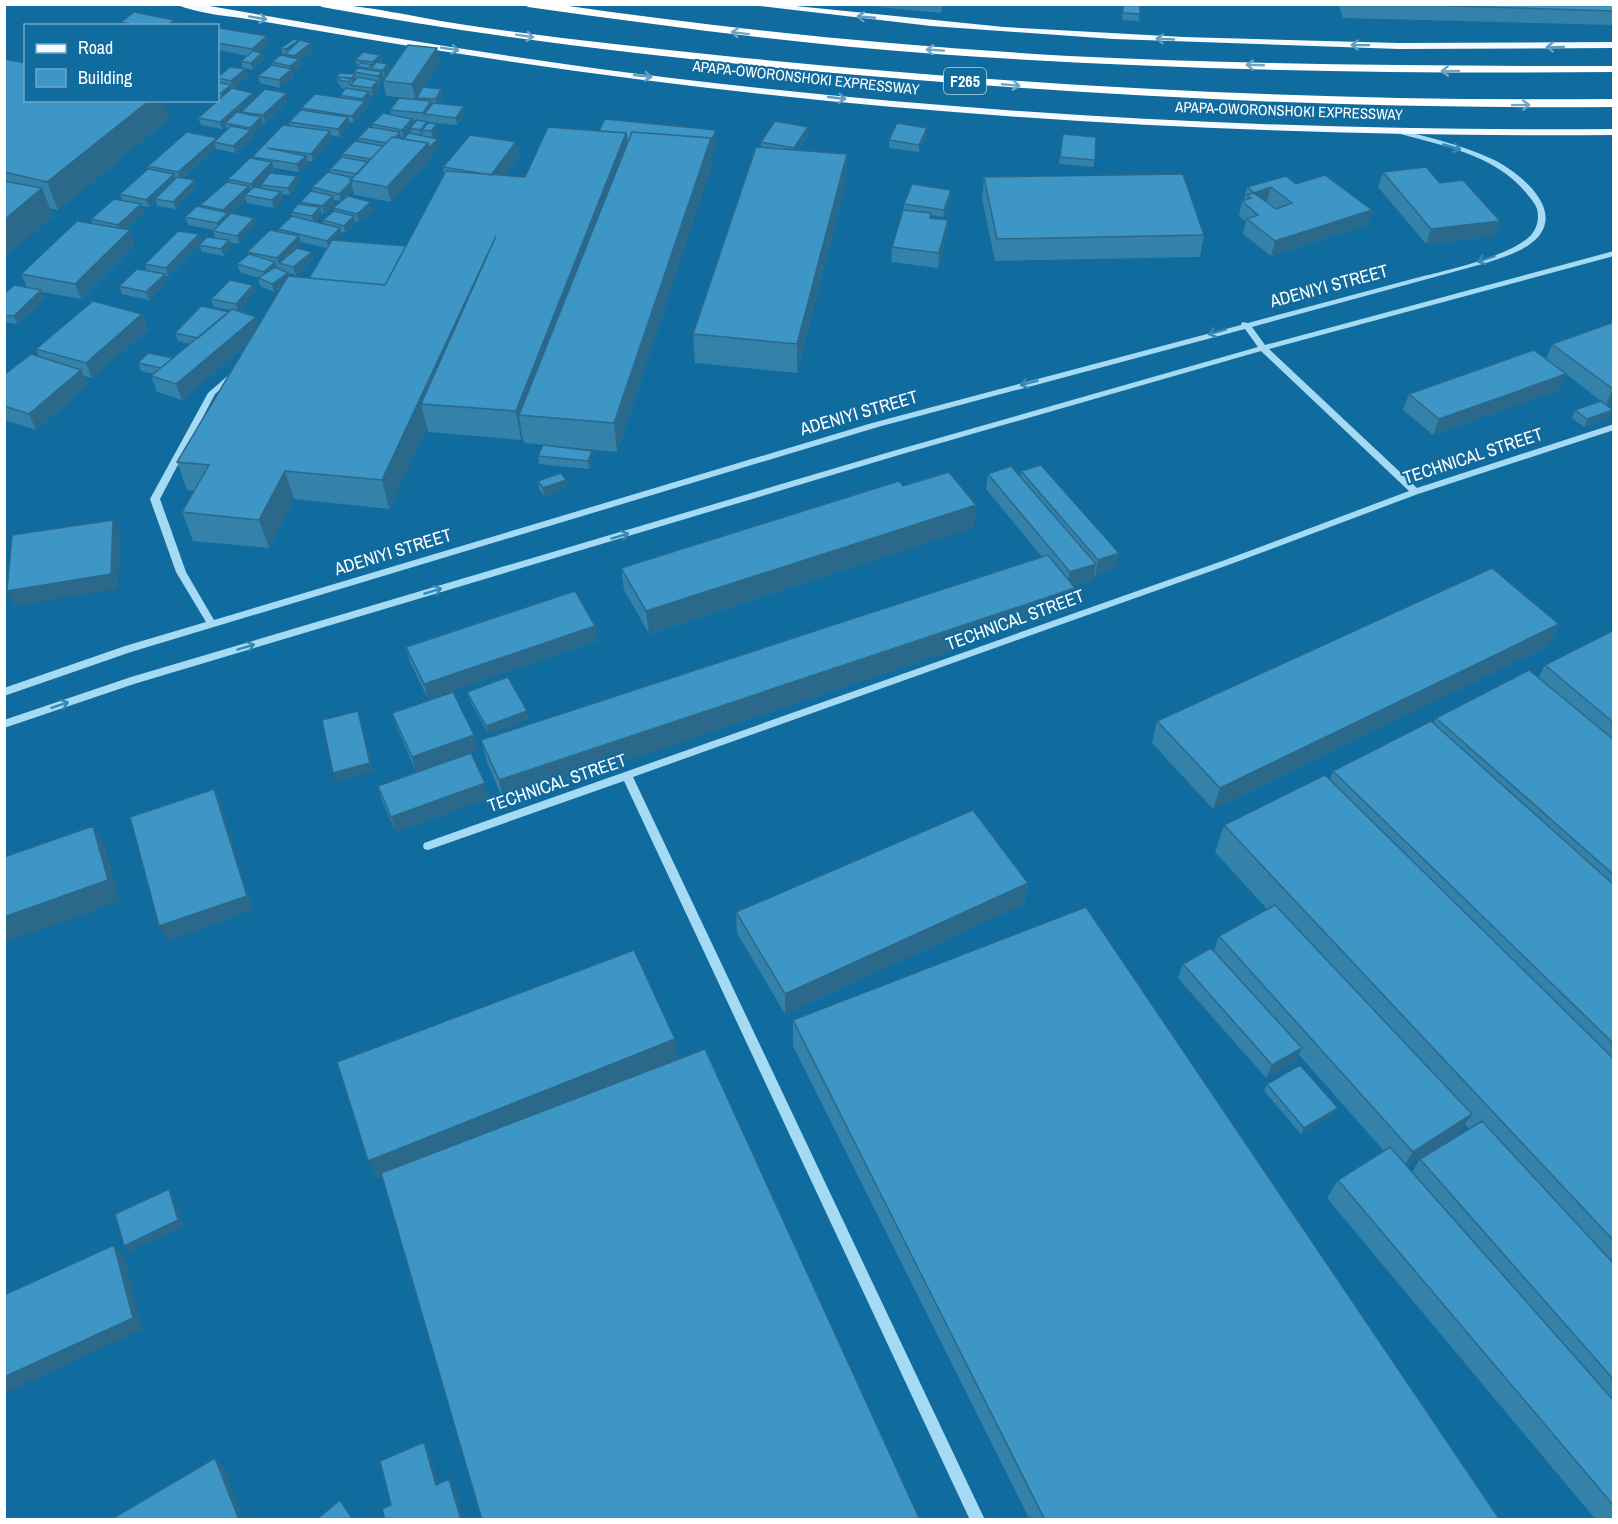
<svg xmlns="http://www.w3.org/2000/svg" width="1618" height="1524" font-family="'Archivo Narrow',sans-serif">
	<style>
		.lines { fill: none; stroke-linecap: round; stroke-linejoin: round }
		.minor { fill: #a5daf5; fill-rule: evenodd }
		.major { fill: #f4faff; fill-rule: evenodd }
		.highway { fill: #fff; fill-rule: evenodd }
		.wall { fill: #3481aa; fill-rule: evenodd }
		.shaded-wall { fill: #2b698b }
		.building { fill: #3d96c6; stroke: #2b698b; stroke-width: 1.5 }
		.oneway { stroke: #609dc0 }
		.oneway2 { stroke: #70a6c5 }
		.oneway3 { stroke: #3587b4 }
		.labels { text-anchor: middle; stroke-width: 4.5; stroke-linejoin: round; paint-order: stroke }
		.far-street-label { font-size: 15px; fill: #fff; stroke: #106b9e }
		.shield { fill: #106b9e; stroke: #b7d3e2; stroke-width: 1.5 }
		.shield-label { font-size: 16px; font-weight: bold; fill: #fff }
		.street-label { font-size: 18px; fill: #fff; stroke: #106b9e }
	</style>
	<rect width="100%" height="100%" fill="#106b9e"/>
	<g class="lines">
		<path class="minor" d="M 1395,129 C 1428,137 1462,145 1492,159 C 1516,170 1563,206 1539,236 C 1526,251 1504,257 1486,263 L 1252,327 L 1265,345 L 1614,251 L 1614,256 L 1269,349 L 1417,488 L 1614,424 L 1614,430 L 1418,494 L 1231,564 L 633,777 L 985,1520 L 970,1520 L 624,781 L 428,850 L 424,849 L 423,846 L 424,843 L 1225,560 L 1409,491 L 1261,351 L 899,455 L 134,684 L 4,728 L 4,720 L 131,677 L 893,451 L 1258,347 L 1245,329 L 878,427 L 131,652 L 4,696 L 4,688 L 125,646 L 206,622 L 176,572 L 150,499 L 208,393 L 231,373 L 237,373 L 238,375 L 215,394 L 160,499 L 186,572 L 214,620 L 872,423 L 1241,325 L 1242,322 L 1248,323 C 1304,308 1360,293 1416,278 C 1447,270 1504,258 1528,238 C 1536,231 1540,220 1537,209 C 1535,203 1531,199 1527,194 C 1496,154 1439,145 1393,132 L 1393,130 Z"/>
		<path class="major" d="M 175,4 L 198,4 C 332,27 466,51 600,69 C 935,113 1276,132 1614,129 L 1614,135 C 1229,138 841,114 461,54 C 394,44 327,32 260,21 C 233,16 200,15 175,4 Z
			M 743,4 L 776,4 L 1004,27 L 1184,37 L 1399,43 L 1614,42 L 1614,48 L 1399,49 L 1113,39 L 931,26 Z"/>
		<path class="highway" d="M 317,4 C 367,4 416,18 466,25 C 552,38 639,47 725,56 C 1021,86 1317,102 1614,99 L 1614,107 C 1381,109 1149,99 917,80 C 717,64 519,43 322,7 Z
			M 523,4 L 555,4 C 726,29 897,46 1069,56 C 1251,65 1432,66 1614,66 L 1614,72 C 1387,74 1161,70 936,54 C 799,44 663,26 528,7 Z"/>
	</g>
	<path class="wall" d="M 848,4 L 943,4 L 941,13 Z
		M 1123,4 L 1140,4 L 1139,21 L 1122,20 Z
		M 1338,4 L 1614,4 L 1614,25 L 1343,18 Z
		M 121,22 L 176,26 L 122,26 Z
		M 218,30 L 269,43 L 259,52 L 262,53 L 264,60 L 253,70 L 243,68 L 241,61 L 248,56 L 218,50 Z
		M 299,41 L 313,50 L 300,61 L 301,66 L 293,73 L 294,77 L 280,88 L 260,83 L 258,76 L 273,65 L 272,62 L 283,55 L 281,48 Z
		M 380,55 L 382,62 L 381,63 L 388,64 L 390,71 L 385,77 L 383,77 L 380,83 L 379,83 L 380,88 L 372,96 L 370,95 L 371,99 L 366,104 L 367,108 L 354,123 L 350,122 L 350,125 L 340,137 L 331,135 L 332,138 L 313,161 L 307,161 L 308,163 L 299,172 L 274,168 L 274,170 L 271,173 L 299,183 L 290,195 L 281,194 L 283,200 L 274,208 L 247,203 L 246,199 L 229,215 L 256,225 L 239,244 L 229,242 L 231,248 L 224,256 L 202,252 L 199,245 L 168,276 L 165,275 L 167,282 L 149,300 L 122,294 L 119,286 L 147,271 L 145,264 L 199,234 L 202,242 L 215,238 L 213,231 L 214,230 L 188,225 L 185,217 L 201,207 L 200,205 L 229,182 L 228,179 L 253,159 L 252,157 L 290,126 L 289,122 L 302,110 L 301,108 L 340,97 L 340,95 L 346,89 L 341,88 L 340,84 L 338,84 L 337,77 L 355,74 L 354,72 L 358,68 L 355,60 ZM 268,176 L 261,185 L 262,188 L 257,187 Z
		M 4,59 L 170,118 L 58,210 L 49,208 L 53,216 L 4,258 Z
		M 440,62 L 423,87 L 443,96 L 439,103 L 464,106 L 465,114 L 457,125 L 427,122 L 427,124 L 437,124 L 438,132 L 433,138 L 439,147 L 430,156 L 431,158 L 391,202 L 354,195 L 353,190 L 341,201 L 333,200 L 334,204 L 324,214 L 321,213 L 322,215 L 315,222 L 324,224 L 323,220 L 334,211 L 333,208 L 373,209 L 358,222 L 355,221 L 356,224 L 345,233 L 341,232 L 342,236 L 337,240 L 406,246 L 444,173 L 443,167 L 516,142 L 519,157 L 504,176 L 525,177 L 548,127 L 717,145 L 712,157 L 712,165 L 617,452 L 524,443 L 522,435 L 521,440 L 428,432 L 427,427 L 389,509 L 294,499 L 269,548 L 193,541 L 182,512 L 194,491 L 187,490 L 177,462 L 247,344 L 182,400 L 157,392 L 151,376 L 154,374 L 141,371 L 138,363 L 173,358 L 191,344 L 178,341 L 175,333 L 231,310 L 214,307 L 211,299 L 253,285 L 255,292 L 239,311 L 256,317 L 259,325 L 282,287 L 274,292 L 260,286 L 258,278 L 259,278 L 240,272 L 237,264 L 248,255 L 247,252 L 279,232 L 278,229 L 292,216 L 291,212 L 301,204 L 300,202 L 313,192 L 312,187 L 331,173 L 330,169 L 343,158 L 342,154 L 359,142 L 358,138 L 373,128 L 372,124 L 391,115 L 390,110 L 417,100 L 417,98 L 422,90 L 415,99 L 386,96 L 383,81 ZM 413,120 L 425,121 L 425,120 L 426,122 L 414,124 ZM 411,130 L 411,134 L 403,139 L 401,139 L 401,137 L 403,137 ZM 301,242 L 327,248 L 309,278 L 290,276 L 289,273 L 296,275 L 314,259 L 312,252 L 297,248 L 301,243 Z
		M 245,69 L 247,77 L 233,89 L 255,99 L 288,100 L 265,123 L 263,123 L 264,125 L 252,135 L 253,137 L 236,153 L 216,149 L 216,148 L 183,178 L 197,187 L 176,209 L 157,206 L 156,201 L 149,207 L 141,206 L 144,212 L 125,229 L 135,245 L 81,299 L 42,292 L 45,298 L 17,324 L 4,322 L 4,294 L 27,287 L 21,274 L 92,224 L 91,219 L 122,200 L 120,194 L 149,170 L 148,166 L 217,138 L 217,139 L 227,130 L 226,126 L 222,129 L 201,125 L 198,118 L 219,99 L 218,99 L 218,77 Z
		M 1063,134 L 1095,160 L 1093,167 L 1059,164 Z
		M 808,135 L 798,150 L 847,154 L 846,182 L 797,373 L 695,363 L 693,334 L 761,147 L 761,142 Z
		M 926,135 L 919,152 L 889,148 L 889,140 Z
		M 1383,172 L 1440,183 L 1500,221 L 1494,236 L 1426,244 L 1378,187 Z
		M 984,177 L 1204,235 L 1200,257 L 995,261 L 982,199 Z
		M 1296,184 L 1372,210 L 1367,225 L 1271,256 L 1243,234 L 1246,222 L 1239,216 L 1242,201 L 1244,200 L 1247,187 Z
		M 951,198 L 943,217 L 931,215 L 931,218 L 948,220 L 947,235 L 938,268 L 891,262 L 892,247 L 903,210 L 904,204 Z
		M 142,314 L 148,330 L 92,378 L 84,376 L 88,385 L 36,430 L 4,420 L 4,375 L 39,357 L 36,349 Z
		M 1614,322 L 1614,402 L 1606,404 L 1609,418 L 1584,427 L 1572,418 L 1575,410 L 1601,401 L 1566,374 L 1559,390 L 1433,435 L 1403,410 L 1409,394 L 1546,359 L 1552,344 Z
		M 592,451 L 593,458 L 589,469 L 539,464 L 538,456 Z
		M 1021,471 L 1116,568 L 1095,576 L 1094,574 L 1093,579 L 1073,586 L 1075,588 L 1071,610 L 504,802 L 487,762 L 481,740 L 1042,557 L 986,489 L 988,474 L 1020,477 Z
		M 566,480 L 567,487 L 544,496 L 539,489 L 538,481 Z
		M 903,486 L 974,527 L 649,634 L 624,590 L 621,568 Z
		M 1559,624 L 1548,646 L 1213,809 L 1152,743 L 1157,721 Z
		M 595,626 L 597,641 L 428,699 L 410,662 L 406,647 Z
		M 1614,630 L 1614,1520 L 1596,1520 L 1327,1198 L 1338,1180 L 1384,1151 L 1299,1055 L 1296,1061 L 1266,1078 L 1178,978 L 1183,964 L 1214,951 L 1219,936 L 1267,909 L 1215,852 L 1224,825 L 1330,780 L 1333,771 L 1434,723 L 1436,718 L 1538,678 L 1545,665 ZM 1465,1124 L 1469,1129 L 1420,1159 L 1412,1172 L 1407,1167 L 1459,1133 Z
		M 467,692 L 529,718 L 488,734 L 469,699 Z
		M 392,713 L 478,750 L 416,772 L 397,728 Z
		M 378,786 L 489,798 L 396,832 L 382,801 Z
		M 1028,883 L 1024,904 L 785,1014 L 737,933 L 736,912 Z
		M 793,1020 L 1500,1520 L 1030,1520 L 793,1046 Z
		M 1267,1084 L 1334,1114 L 1301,1134 L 1264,1091 Z"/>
	<path class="shaded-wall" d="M 174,20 L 176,26 L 167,26 Z
		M 267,36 L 269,43 L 253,57 L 252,49 Z
		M 299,40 L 301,47 L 288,55 L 286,49 Z
		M 311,43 L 313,50 L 300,61 L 301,66 L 293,73 L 294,77 L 280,88 L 279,80 L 291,70 L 290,66 L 295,62 L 294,56 Z
		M 437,48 L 440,62 L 415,99 L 412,84 Z
		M 262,53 L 264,60 L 253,70 L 251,63 Z
		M 380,55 L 382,62 L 375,70 L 373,62 Z
		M 388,64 L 390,71 L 385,77 L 383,70 Z
		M 245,69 L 247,77 L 233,89 L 231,81 Z
		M 382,72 L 384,79 L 380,83 L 378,76 Z
		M 355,74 L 356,81 L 353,85 L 352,78 Z
		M 378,81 L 380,88 L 372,96 L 371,88 Z
		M 231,85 L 233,93 L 223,100 L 221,93 Z
		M 441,89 L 443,96 L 437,106 L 436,99 Z
		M 369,92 L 371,99 L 366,104 L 367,108 L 354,123 L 352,116 L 363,103 L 362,99 Z
		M 253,93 L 256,100 L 229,124 L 225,123 L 226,126 L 222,129 L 220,122 Z
		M 287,93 L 288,100 L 265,123 L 263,115 Z
		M 150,100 L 164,100 L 170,118 L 58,210 L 47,182 Z
		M 431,101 L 433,109 L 424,114 L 425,121 L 423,113 Z
		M 464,106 L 465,114 L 457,125 L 456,118 Z
		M 261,117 L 264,125 L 252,135 L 253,137 L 236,153 L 233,146 L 250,130 L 250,128 Z
		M 348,117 L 350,125 L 340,137 L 338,129 Z
		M 412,119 L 414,126 L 410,128 L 411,130 L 403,137 L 402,130 Z
		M 427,122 L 428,129 L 422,130 L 423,135 L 422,137 L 420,130 Z
		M 437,124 L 438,132 L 433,139 L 431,131 Z
		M 808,127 L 808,135 L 794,155 L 794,148 Z
		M 927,128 L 926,135 L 919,152 L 919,145 Z
		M 716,130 L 717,145 L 712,157 L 712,165 L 617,452 L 614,423 L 711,138 Z
		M 330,131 L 332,138 L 313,161 L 311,154 Z
		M 400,132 L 402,140 L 390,143 Z
		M 626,133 L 628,160 L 519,415 L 522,435 L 521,440 L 516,411 Z
		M 217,138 L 218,143 L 214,142 L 216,148 L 180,180 L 178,172 Z
		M 438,139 L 439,147 L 430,156 L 431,158 L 391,202 L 387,187 L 428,143 Z
		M 516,142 L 519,157 L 494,190 L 491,175 Z
		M 847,154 L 846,182 L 797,373 L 797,344 Z
		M 306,156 L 308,163 L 299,172 L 297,164 Z
		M 272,162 L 274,170 L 253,191 L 251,184 Z
		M 174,174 L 176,182 L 155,199 L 156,201 L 149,207 L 146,200 Z
		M 297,176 L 299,183 L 290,195 L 288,188 Z
		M 195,180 L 197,187 L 176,209 L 173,202 Z
		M 351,182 L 353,190 L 341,201 L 339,194 Z
		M 249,186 L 252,194 L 245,195 L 246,199 L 229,215 L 230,220 L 219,231 L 217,223 L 225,215 L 223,210 Z
		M 1271,187 L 1267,202 L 1254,193 Z
		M 42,188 L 53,216 L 4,258 L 4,220 Z
		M 951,190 L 951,198 L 943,217 L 944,210 Z
		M 281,192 L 283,200 L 274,208 L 272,200 Z
		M 333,196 L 334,204 L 324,214 L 322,206 Z
		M 371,202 L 373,209 L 358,222 L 357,214 Z
		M 141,204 L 144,212 L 121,233 L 118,225 Z
		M 320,207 L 322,215 L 314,223 L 312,216 Z
		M 1372,210 L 1367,225 L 1271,256 L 1275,241 Z
		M 354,216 L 356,224 L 345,233 L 344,226 Z
		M 254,218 L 256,225 L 239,244 L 237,236 Z
		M 948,220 L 947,235 L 938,268 L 939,253 Z
		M 1500,221 L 1494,236 L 1426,244 L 1431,229 Z
		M 340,228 L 342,236 L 328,249 L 327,241 Z
		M 130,230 L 135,245 L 81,299 L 75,284 Z
		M 199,234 L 202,242 L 168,276 L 166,268 Z
		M 299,236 L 301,243 L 282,264 L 279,263 L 279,266 L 277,258 Z
		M 496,236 L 421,404 L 427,427 L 389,509 L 382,480 Z
		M 229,240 L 231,248 L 224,256 L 221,249 Z
		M 312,252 L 314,259 L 296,275 L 293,267 Z
		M 275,262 L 277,270 L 266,279 L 264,272 Z
		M 288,273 L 291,280 L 274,292 L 272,284 Z
		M 165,274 L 167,282 L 149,300 L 146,292 Z
		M 253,285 L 255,292 L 238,312 L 236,304 Z
		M 41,290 L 45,298 L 17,324 L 14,316 Z
		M 142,314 L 148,330 L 92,378 L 86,363 Z
		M 256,317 L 261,332 L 182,400 L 176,384 Z
		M 4,325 L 8,332 L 4,334 Z
		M 81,370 L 88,385 L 36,430 L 29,414 Z
		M 1566,374 L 1559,390 L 1433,435 L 1439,419 Z
		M 1613,389 L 1614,402 L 1606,404 Z
		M 1613,410 L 1609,418 L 1584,427 L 1587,419 Z
		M 592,451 L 593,458 L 589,469 L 588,461 Z
		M 285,471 L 294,499 L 269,548 L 259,520 Z
		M 566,480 L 567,487 L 544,496 L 543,488 Z
		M 976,505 L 974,527 L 649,634 L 646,611 Z
		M 113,520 L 120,535 L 118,589 L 15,606 L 7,591 Z
		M 1119,553 L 1116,568 L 1095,576 L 1098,560 Z
		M 1096,564 L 1093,579 L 1067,588 L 1070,572 Z
		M 1075,588 L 1071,610 L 504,802 L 499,780 Z
		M 1559,624 L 1548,646 L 1213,809 L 1220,788 Z
		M 595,626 L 597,641 L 428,699 L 424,684 Z
		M 358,711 L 373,771 L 336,781 L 333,773 Z
		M 527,711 L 529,718 L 488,734 L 486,726 Z
		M 474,735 L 478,750 L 416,772 L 412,757 Z
		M 485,783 L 489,798 L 396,832 L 391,817 Z
		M 214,789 L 221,804 L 253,910 L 167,941 L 159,926 Z
		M 93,826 L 105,847 L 120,901 L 4,943 L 4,917 Z
		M 1028,883 L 1024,904 L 785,1014 L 785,994 Z
		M 675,1039 L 678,1059 L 377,1179 L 368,1161 Z
		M 1302,1048 L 1296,1061 L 1266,1078 L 1272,1065 Z
		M 1338,1108 L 1334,1114 L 1301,1134 L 1304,1128 Z
		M 1472,1114 L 1459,1133 L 1401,1171 L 1413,1152 Z
		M 169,1189 L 173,1196 L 183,1226 L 128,1252 L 124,1246 Z
		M 114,1245 L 124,1257 L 143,1329 L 4,1394 L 4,1377 Z
		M 424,1442 L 429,1452 L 442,1495 L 436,1485 Z
		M 215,1458 L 224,1468 L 244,1520 L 239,1520 Z
		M 449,1479 L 455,1489 L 463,1520 L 461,1520 Z"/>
	<path class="building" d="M 1123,4 L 1140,4 L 1140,14 L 1123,13 Z
		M 1387,4 L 1614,4 L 1614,11 Z
		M 134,12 L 174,20 L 167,26 L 136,26 L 121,22 Z
		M 183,22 L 205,26 L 178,26 Z
		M 220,28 L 267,36 L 252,49 L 218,43 L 218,30 Z
		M 294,39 L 299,40 L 286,49 L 281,48 Z
		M 300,40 L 311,43 L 294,56 L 285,54 Z
		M 408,45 L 437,48 L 412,84 L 383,81 Z
		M 253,51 L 262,53 L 251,63 L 241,61 Z
		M 363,52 L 380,55 L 373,62 L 355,60 Z
		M 281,55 L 299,59 L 290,66 L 272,62 Z
		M 4,59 L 26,63 L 26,100 L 150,100 L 47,182 L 4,172 Z
		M 376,62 L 388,64 L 383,70 L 371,69 Z
		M 361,63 L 372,65 L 368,68 L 357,66 Z
		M 272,65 L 292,69 L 279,80 L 258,76 Z
		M 230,67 L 245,69 L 231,81 L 218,78 L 218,77 Z
		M 358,68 L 382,72 L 378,76 L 354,72 Z
		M 339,73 L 355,74 L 352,78 L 337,77 Z
		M 339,77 L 351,79 L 349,82 L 339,80 Z
		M 358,77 L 378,81 L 371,88 L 350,85 Z
		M 218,82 L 231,85 L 221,93 L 218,92 Z
		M 423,87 L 441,89 L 436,99 L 417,98 Z
		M 232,88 L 253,93 L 220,122 L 198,118 Z
		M 346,88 L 369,92 L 362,99 L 340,95 Z
		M 265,89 L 287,93 L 263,115 L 241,112 Z
		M 315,94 L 365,101 L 352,116 L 301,108 Z
		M 399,98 L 431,101 L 423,113 L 390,110 Z
		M 433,103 L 464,106 L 456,118 L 424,114 Z
		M 301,110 L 348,117 L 338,129 L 289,122 Z
		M 237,112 L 261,117 L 250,128 L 225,123 Z
		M 383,113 L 412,119 L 402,130 L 372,124 Z
		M 605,119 L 716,130 L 711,142 L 711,138 L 632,132 L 629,140 L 627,140 L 626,133 L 599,131 Z
		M 417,120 L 427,122 L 420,130 L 410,128 Z
		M 775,121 L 808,127 L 794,148 L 761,142 Z
		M 428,123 L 437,124 L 431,131 L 422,130 Z
		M 897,123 L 927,128 L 919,145 L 889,140 Z
		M 283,125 L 330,131 L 311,154 L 267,148 L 306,156 L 297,164 L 252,157 Z
		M 231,126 L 251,130 L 233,146 L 214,142 Z
		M 369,127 L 400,132 L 395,138 L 392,137 L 386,143 L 358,138 Z
		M 548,127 L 626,133 L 516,411 L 421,404 L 496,236 L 382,480 L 285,471 L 259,520 L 182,512 L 209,465 L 177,462 L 288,276 L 385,285 L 446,171 L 525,177 Z
		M 187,132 L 217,138 L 178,172 L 148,166 Z
		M 632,132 L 711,138 L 614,423 L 519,415 Z
		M 409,133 L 438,139 L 429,148 L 428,143 L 403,139 Z
		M 1063,134 L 1096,137 L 1095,160 L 1060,157 Z
		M 470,135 L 516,142 L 491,175 L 443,167 Z
		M 392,137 L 428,143 L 387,187 L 350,180 Z
		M 355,141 L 383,146 L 371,159 L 342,154 Z
		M 756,147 L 847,154 L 797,344 L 693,334 Z
		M 342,157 L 368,162 L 357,174 L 330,169 Z
		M 250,158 L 272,162 L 251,184 L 228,179 Z
		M 1426,167 L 1440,183 L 1463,180 L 1500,221 L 1431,229 L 1383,172 Z
		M 148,169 L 174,174 L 146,200 L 120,194 Z
		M 328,172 L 353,178 L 350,180 L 351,182 L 339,194 L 312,187 Z
		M 270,173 L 297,176 L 288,188 L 261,185 Z
		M 1183,174 L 1204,235 L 997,239 L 984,177 Z
		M 1325,175 L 1372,210 L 1275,241 L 1247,219 L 1258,215 L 1242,201 L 1251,198 L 1247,195 L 1254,193 L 1276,209 L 1292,203 L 1271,187 L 1254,193 L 1247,187 L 1286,176 L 1296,184 Z
		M 177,177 L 195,180 L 173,202 L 155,199 Z
		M 4,181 L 42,188 L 4,220 Z
		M 227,182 L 249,186 L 223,210 L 200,205 Z
		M 912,184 L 951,190 L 944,210 L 904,204 Z
		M 254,187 L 281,192 L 272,200 L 245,195 Z
		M 311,191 L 333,196 L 322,206 L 300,202 Z
		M 348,196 L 371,202 L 357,214 L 333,208 Z
		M 114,199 L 141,204 L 118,225 L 91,219 Z
		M 298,204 L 320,207 L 312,216 L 291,212 Z
		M 197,206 L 228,213 L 217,223 L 185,217 Z
		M 903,210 L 931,213 L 930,218 L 948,220 L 939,253 L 892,247 Z
		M 334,211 L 354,216 L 344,226 L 323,220 Z
		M 231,213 L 254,218 L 237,236 L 213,231 Z
		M 292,216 L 340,228 L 327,241 L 278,229 Z
		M 77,221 L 130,230 L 75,284 L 21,274 Z
		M 270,230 L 299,236 L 277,258 L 247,252 Z
		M 178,231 L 199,234 L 166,268 L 145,264 Z
		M 207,237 L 229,240 L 221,249 L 199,245 Z
		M 332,240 L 406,246 L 385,285 L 309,278 Z
		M 297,248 L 312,252 L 293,267 L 279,263 Z
		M 249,254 L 275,262 L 264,272 L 237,264 Z
		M 275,267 L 288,273 L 272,284 L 258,278 Z
		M 137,269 L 165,274 L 146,292 L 119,286 Z
		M 230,280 L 253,285 L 236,304 L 211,299 Z
		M 14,285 L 41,290 L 14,316 L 4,315 L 4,294 Z
		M 93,301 L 142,314 L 86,363 L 36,349 Z
		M 201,306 L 229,312 L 198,338 L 175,333 Z
		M 232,309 L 256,317 L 176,384 L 151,376 Z
		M 1614,322 L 1614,389 L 1613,389 L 1552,344 Z
		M 1534,350 L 1566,374 L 1439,419 L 1409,394 Z
		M 148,353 L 173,358 L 161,368 L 138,363 Z
		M 31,354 L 81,370 L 29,414 L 4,406 L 4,375 Z
		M 1601,401 L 1613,410 L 1587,419 L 1575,410 Z
		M 543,445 L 592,451 L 588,461 L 538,456 Z
		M 1041,465 L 1119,553 L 1098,560 L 1021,471 Z
		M 1011,466 L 1096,564 L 1070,572 L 988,474 Z
		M 949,472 L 976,505 L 646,611 L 621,568 L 899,481 L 903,486 Z
		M 561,473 L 566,480 L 543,488 L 538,481 Z
		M 113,520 L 111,574 L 7,591 L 12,535 Z
		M 1048,555 L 1075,588 L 499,780 L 481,740 Z
		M 1492,568 L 1559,624 L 1220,788 L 1157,721 Z
		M 575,591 L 595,626 L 424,684 L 406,647 Z
		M 1614,630 L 1614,723 L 1545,665 Z
		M 1529,670 L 1614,740 L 1614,875 L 1436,718 Z
		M 508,677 L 527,711 L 486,726 L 467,692 Z
		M 453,692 L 474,735 L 412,757 L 392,713 Z
		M 358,711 L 370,763 L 333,773 L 322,720 Z
		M 1431,721 L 1614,885 L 1614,1044 L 1333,771 Z
		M 471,753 L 485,783 L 391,817 L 378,786 Z
		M 1325,775 L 1614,1059 L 1614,1241 L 1224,825 Z
		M 214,789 L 247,896 L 159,926 L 130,817 Z
		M 973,810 L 1028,883 L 785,994 L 736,912 Z
		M 93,826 L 108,880 L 4,917 L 4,857 Z
		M 1275,905 L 1472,1114 L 1413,1152 L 1219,936 Z
		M 1086,907 L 1500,1520 L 1045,1520 L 793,1020 Z
		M 1211,948 L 1302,1048 L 1272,1065 L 1183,964 Z
		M 634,950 L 675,1039 L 368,1161 L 337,1062 Z
		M 705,1049 L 920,1520 L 482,1520 L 381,1173 Z
		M 1300,1065 L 1338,1108 L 1304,1128 L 1267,1084 Z
		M 1482,1121 L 1614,1264 L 1614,1380 L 1420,1159 Z
		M 1390,1147 L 1614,1401 L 1614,1506 L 1338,1180 Z
		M 169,1189 L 178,1220 L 124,1246 L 115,1214 Z
		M 114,1245 L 133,1318 L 4,1377 L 4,1295 Z
		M 424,1442 L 436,1485 L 449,1479 L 461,1520 L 385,1520 L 382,1509 L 391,1505 L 380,1461 Z
		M 215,1458 L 239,1520 L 110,1520 Z
		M 340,1500 L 353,1520 L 316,1520 Z"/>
	<defs><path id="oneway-shaft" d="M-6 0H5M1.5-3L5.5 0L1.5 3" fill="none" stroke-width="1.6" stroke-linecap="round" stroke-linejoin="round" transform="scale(1.5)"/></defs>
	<g class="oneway">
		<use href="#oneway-shaft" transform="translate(866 17) rotate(-175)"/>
		<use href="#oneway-shaft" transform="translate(258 18) rotate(10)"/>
		<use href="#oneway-shaft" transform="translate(1165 39) rotate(-177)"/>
		<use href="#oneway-shaft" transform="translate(1360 45) rotate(-179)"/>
		<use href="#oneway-shaft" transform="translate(1555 47) rotate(179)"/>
		<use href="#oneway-shaft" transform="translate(450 49) rotate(9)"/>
		<use href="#oneway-shaft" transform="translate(643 76) rotate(6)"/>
		<use href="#oneway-shaft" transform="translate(837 98) rotate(6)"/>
	</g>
	<g class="oneway2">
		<use href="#oneway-shaft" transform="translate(740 33) rotate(-173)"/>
		<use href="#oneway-shaft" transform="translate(525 36) rotate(9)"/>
		<use href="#oneway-shaft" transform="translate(935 50) rotate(-176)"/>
		<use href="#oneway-shaft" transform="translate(1255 65) rotate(-178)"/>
		<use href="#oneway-shaft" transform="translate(1450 71) rotate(179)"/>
		<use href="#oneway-shaft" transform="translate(1011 85) rotate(5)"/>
		<use href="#oneway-shaft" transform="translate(1521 105) rotate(-1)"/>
	</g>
	<g class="oneway3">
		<use href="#oneway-shaft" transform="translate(1452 147) rotate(16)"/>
		<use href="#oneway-shaft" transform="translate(1486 259) rotate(161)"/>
		<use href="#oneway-shaft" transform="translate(1217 332) rotate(165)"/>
		<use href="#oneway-shaft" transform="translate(1029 383) rotate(165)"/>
		<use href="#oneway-shaft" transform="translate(620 536) rotate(-17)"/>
		<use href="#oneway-shaft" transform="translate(433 591) rotate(-17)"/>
		<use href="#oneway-shaft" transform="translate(246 647) rotate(-17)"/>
		<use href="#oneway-shaft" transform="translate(60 705) rotate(-19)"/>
	</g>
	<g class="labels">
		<g class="far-street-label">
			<text transform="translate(806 78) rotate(6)" y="5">APAPA-OWORONSHOKI EXPRESSWAY</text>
			<text transform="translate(1289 111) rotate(2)" y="5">APAPA-OWORONSHOKI EXPRESSWAY</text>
		</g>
		<rect class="shield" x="944" y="68" width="42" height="26" rx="4.5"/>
		<g class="shield-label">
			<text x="965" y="87">F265</text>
		</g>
		<g class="street-label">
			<text transform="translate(1329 286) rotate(-15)" y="6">ADENIYI STREET</text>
			<text transform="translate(859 413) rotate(-16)" y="6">ADENIYI STREET</text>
			<text transform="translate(1473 456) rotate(-18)" y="6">TECHNICAL STREET</text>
			<text transform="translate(393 552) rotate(-17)" y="6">ADENIYI STREET</text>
			<text transform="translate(1015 620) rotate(-20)" y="6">TECHNICAL STREET</text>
			<text transform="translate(557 783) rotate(-19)" y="6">TECHNICAL STREET</text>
		</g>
	</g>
	<rect width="1618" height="1524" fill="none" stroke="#ffffff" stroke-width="12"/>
	<rect x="24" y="24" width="195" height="78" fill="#106b9e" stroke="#70a6c5" stroke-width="1.5"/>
	<rect x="36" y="44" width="30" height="9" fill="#f4faff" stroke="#70a6c5" stroke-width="1.5"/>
	<text x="78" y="54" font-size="18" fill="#ffffff">Road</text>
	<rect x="36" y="69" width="30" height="18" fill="#3d96c6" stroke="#70a6c5" stroke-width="1.5"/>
	<text x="78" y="84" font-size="18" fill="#ffffff">Building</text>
</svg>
